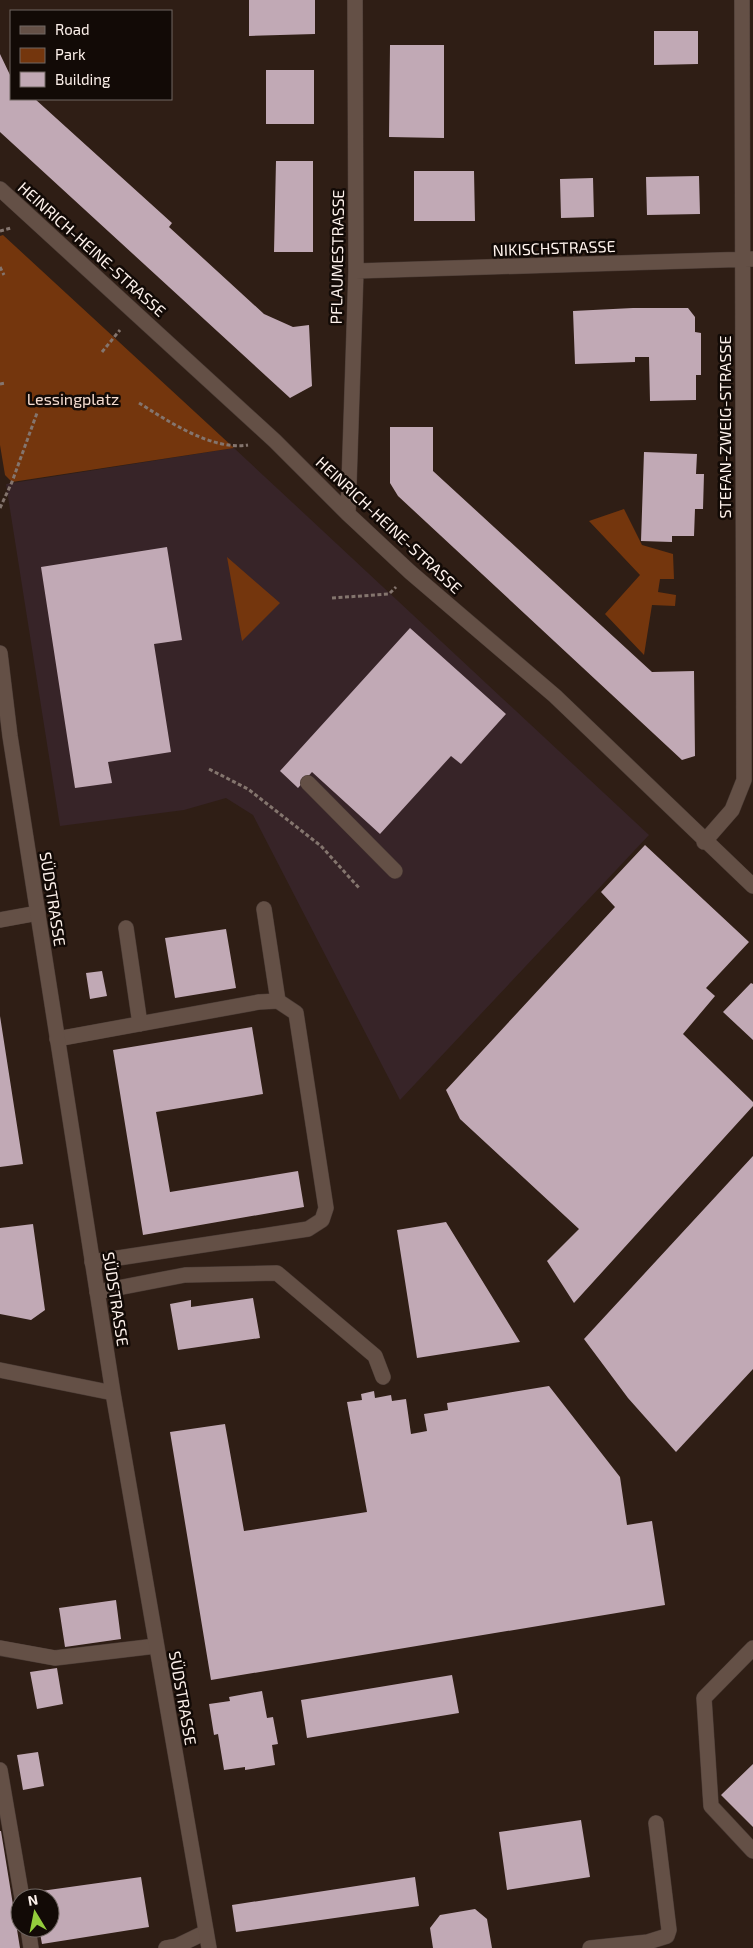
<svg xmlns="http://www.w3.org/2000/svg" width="753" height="1948" font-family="'Exo 2',sans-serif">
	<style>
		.commercial { fill: #372428 }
		.green { fill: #74360d }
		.building { fill: #c1a9b5 }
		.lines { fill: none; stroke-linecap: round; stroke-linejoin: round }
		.lane-casing { stroke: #4a3b35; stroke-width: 16 }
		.street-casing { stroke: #4a3b35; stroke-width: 16 }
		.path { stroke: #84756e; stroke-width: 3; stroke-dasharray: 4 2.5; stroke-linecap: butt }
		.lane { stroke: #645046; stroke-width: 15 }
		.street { stroke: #645046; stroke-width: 15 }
		.labels { text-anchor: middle; stroke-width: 5; stroke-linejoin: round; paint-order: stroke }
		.street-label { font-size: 16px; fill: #fef2ec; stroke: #120a06 }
		.park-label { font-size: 16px; fill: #f5ddd1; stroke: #120a06 }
	</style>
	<rect width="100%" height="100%" fill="#2f1e15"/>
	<path class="commercial" d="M 234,448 L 649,835 L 400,1100 L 253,815 L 226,798 L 184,810 L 60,826 L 6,484 Z"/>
	<path class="green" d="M 3,235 L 234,448 L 12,482 L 5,475 L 0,445 L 0,236 Z
		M 624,509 L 642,545 L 673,554 L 674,579 L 660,579 L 658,592 L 676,595 L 675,606 L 652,605 L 644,655 L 605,614 L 640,575 L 589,521 Z
		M 227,557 L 280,603 L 242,641 Z"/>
	<path class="building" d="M 249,0 L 315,0 L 315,34 L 249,36 Z
		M 654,31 L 698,31 L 698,64 L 654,65 Z
		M 390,45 L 444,45 L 444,138 L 389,137 Z
		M 0,54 L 11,77 L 11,99 L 35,99 L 172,223 L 169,227 L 264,314 L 293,327 L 309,325 L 312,386 L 290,398 L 0,132 Z
		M 266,70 L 314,70 L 314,124 L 266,124 Z
		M 276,161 L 313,161 L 313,252 L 274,252 Z
		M 414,171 L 474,171 L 475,221 L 414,221 Z
		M 699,176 L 700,214 L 647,215 L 646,177 Z
		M 593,178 L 594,217 L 561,218 L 560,179 Z
		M 633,308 L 688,308 L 695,317 L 695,332 L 701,333 L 701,375 L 696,375 L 696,400 L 650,401 L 649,357 L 635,357 L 635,362 L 575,364 L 573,311 Z
		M 390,427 L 433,427 L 433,471 L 652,672 L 694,671 L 695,756 L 682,760 L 398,496 L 390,483 Z
		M 644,452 L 697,454 L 696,474 L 704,474 L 703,509 L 695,509 L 694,536 L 672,536 L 672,542 L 641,541 Z
		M 167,547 L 182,640 L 154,644 L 171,752 L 108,762 L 112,783 L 75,788 L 41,567 Z
		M 410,628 L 506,714 L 461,764 L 451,756 L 380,834 L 312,772 L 298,788 L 280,771 Z
		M 645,845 L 749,942 L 706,988 L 715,996 L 683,1034 L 753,1102 L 753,1106 L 574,1303 L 547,1261 L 579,1229 L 460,1119 L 446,1090 L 615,907 L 601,892 Z
		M 226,929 L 236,988 L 175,998 L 165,938 Z
		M 102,971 L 107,996 L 90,999 L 86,973 Z
		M 751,983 L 753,984 L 753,1040 L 723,1012 Z
		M 0,1016 L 23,1164 L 0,1167 Z
		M 252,1027 L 263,1094 L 156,1112 L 170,1192 L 298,1171 L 304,1207 L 143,1235 L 113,1050 Z
		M 753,1156 L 753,1369 L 676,1452 L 628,1398 L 584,1339 Z
		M 446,1222 L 520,1342 L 417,1358 L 397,1230 Z
		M 33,1224 L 45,1310 L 31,1320 L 0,1314 L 0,1228 Z
		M 253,1298 L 260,1338 L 178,1350 L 170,1304 L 191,1300 L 191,1307 Z
		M 549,1386 L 620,1477 L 627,1525 L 652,1521 L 665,1605 L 211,1680 L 170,1432 L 225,1424 L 244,1531 L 367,1512 L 347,1402 L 362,1400 L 361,1394 L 374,1391 L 375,1398 L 391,1395 L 392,1401 L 406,1399 L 411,1434 L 427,1431 L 424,1414 L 448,1410 L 447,1403 Z
		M 116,1600 L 121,1639 L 65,1647 L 59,1608 Z
		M 57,1668 L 63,1704 L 37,1709 L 30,1672 Z
		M 452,1675 L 459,1713 L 307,1738 L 301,1700 Z
		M 262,1691 L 267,1718 L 273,1717 L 278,1744 L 272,1745 L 275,1765 L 245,1770 L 245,1767 L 224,1770 L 218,1734 L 214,1735 L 209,1704 L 230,1701 L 229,1697 Z
		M 38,1752 L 44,1786 L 23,1790 L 17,1755 Z
		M 753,1764 L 753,1827 L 721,1795 Z
		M 581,1820 L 590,1877 L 507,1890 L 499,1832 Z
		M 0,1831 L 1,1831 L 20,1948 L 0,1948 Z
		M 141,1877 L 149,1927 L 42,1944 L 39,1928 L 50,1928 L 50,1898 L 35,1898 L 34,1892 Z
		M 415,1877 L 419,1906 L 236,1932 L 232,1905 Z
		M 475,1909 L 487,1919 L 492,1948 L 433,1948 L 430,1928 L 440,1915 Z"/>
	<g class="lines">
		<g class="lane-casing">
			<path id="lane" d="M 308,783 L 395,871
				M 264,909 L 278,1001
				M 0,920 L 38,913
				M 126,928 L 140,1024
				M 57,1039 L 259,1002 L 278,1001 L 296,1013 L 326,1208 L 322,1220 L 308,1229 L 92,1262
				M 97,1292 L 185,1275 L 277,1273 L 375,1356 L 383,1377
				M 0,1648 L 55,1658 L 156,1646
				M 753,1648 L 704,1698 L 711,1806 L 753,1851
				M 0,1770 L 22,1898
				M 28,1928 L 31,1948
				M 166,1948 L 177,1946 L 206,1932
				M 590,1948 L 648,1942 L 667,1936 L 669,1930 L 656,1823"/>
		</g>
		<g class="street-casing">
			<path id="street" d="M 0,189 L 275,441 L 348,514 L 410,572 L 555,696 L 753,886
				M 356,271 L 753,259
				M 348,514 L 356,271 L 355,0
				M 0,653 L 10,736 L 113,1393 L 209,1948
				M 704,842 L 732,810 L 744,780 L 742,0
				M 0,1370 L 113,1393"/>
		</g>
		<path class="path" d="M 0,231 L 11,228
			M 0,267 L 4,275
			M 102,352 L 120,330
			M 0,384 L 6,383
			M 139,403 C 168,421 212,451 248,445
			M 0,508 L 12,482 L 37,413
			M 332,598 L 389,594 L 396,587
			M 209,769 L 248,789 L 321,846 L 360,889"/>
		<use href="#lane" class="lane"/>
		<use href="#street" class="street"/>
	</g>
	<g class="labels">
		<g class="street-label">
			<text transform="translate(554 248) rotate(-2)" y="6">NIKISCHSTRASSE</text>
			<text transform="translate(92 249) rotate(42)" y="6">HEINRICH-HEINE-STRASSE</text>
			<text transform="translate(337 257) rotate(-89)" y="6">PFLAUMESTRASSE</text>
			<text transform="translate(725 427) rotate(-90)" y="6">STEFAN-ZWEIG-STRASSE</text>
			<text transform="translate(389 525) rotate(43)" y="6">HEINRICH-HEINE-STRASSE</text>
			<text transform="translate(53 899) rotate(81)" y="6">SÜDSTRASSE</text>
			<text transform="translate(116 1299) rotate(81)" y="6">SÜDSTRASSE</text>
			<text transform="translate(183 1698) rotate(80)" y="6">SÜDSTRASSE</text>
		</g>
		<g class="park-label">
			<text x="73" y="405">Lessingplatz</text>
		</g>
	</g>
	<rect x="10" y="10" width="162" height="90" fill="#120a06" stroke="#706762"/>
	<rect x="20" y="26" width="25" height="8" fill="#645046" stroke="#706762"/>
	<text x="55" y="35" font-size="15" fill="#fef2ec">Road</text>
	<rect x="20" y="48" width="25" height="15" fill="#74360d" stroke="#706762"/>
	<text x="55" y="60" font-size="15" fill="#fef2ec">Park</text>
	<rect x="20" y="72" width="25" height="15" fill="#c1a9b5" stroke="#706762"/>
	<text x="55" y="85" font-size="15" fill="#fef2ec">Building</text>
	<g transform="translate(35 1913) rotate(350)"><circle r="24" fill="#120a06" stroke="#706762"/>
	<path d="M0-4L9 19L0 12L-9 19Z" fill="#94cc3c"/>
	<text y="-8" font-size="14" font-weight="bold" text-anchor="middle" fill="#fef2ec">N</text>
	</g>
</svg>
